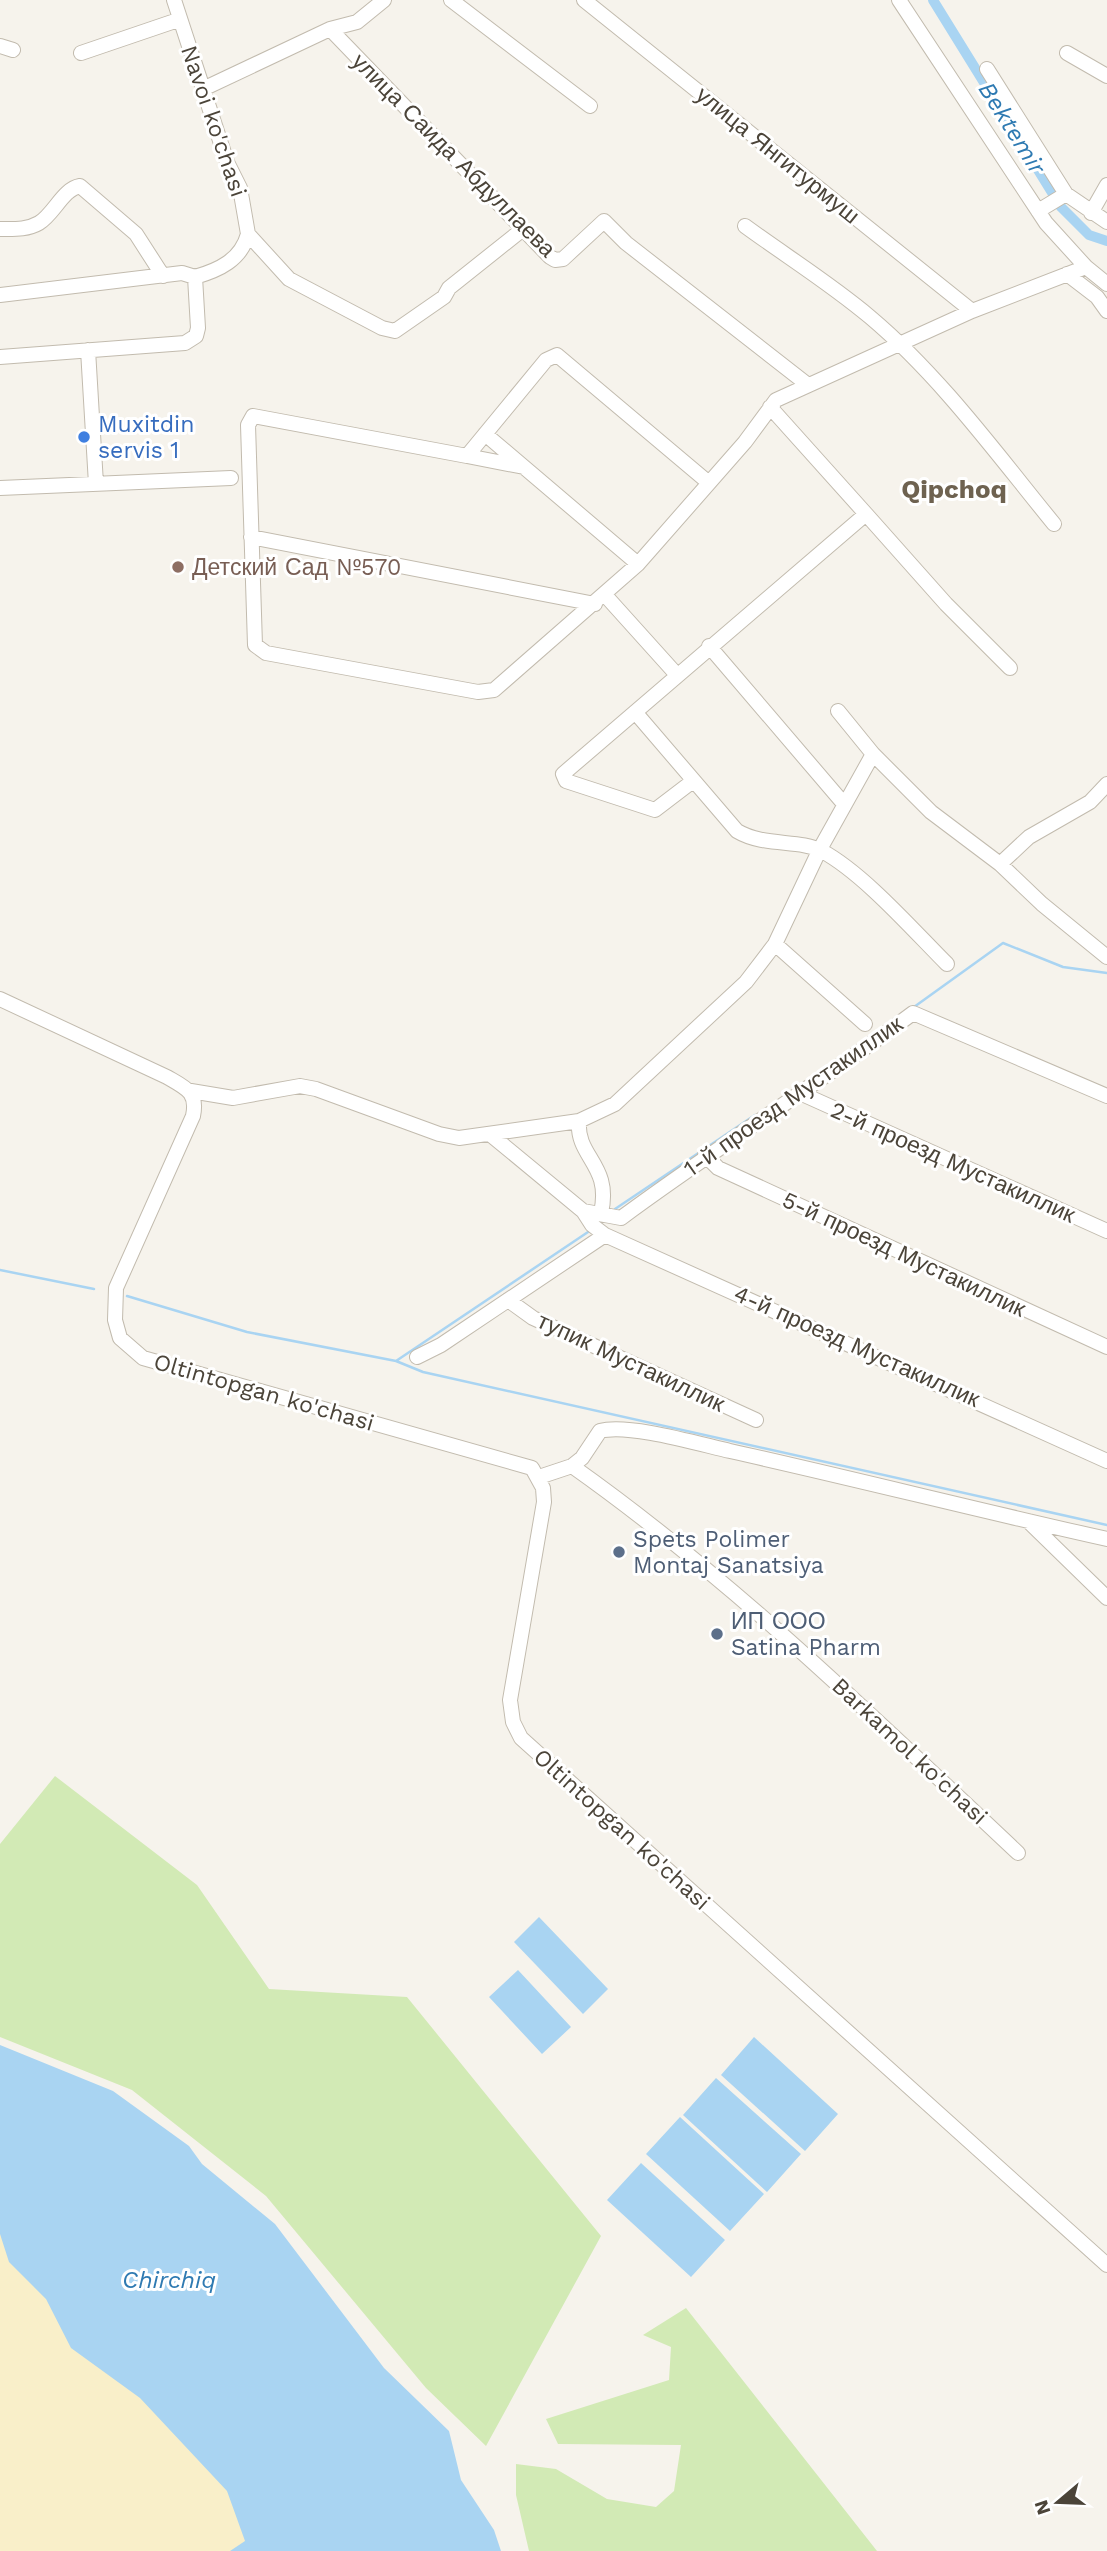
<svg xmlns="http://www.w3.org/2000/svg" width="1107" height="2551" font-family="'Work Sans',sans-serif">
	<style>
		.green { fill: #d2eab5 }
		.sand { fill: #f9efc9 }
		.water { fill: #a9d4f2 }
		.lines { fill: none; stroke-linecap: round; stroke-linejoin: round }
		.stream { stroke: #a9d4f2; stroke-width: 2.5 }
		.canal { stroke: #a9d4f2; stroke-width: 10 }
		.minor-casing { stroke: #c2bbae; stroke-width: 16 }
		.minor { stroke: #fff; stroke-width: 14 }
		.shop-dot { fill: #3f7fe0; stroke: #fff; stroke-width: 2.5 }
		.education-dot { fill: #8d6e63; stroke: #fff; stroke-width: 2.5 }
		.service-dot { fill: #5c6f8a; stroke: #fff; stroke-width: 2.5 }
		.labels { text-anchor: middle; stroke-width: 6; stroke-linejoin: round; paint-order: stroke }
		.street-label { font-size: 23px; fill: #4b4439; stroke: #fff }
		.shop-label { font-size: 23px; fill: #366cbe; stroke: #fff; text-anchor: start }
		.education-label { font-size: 23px; fill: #785e54; stroke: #fff; text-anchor: start }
		.service-label { font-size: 23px; fill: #4e5e75; stroke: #fff; text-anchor: start }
		.water-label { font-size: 24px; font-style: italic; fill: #2e7ab2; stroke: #fff }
		.quarter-label { font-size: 26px; font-weight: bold; fill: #6e6250; stroke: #fff }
	</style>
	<rect width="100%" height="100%" fill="#f6f3ec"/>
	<path class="green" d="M 55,1776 L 197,1885 L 269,1989 L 407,1997 L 601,2236 L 486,2446 L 426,2388 L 266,2196 L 132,2090 L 0,2037 L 0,1844 Z
		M 686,2308 L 877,2551 L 529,2551 L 516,2495 L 516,2464 L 556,2469 L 607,2499 L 656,2507 L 674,2491 L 681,2445 L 558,2444 L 546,2419 L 669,2380 L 671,2347 L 643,2335 Z"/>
	<path class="sand" d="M 0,2124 L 390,2551 L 0,2551 Z"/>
	<path class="water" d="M 539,1917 L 608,1989 L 583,2014 L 514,1942 Z
		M 518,1970 L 571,2027 L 542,2054 L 489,1997 Z
		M 754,2037 L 838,2114 L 805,2151 L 721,2075 Z
		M 0,2045 L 113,2091 L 189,2146 L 202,2164 L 275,2224 L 384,2368 L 449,2431 L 461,2480 L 494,2530 L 501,2551 L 230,2551 L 245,2541 L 227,2491 L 140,2398 L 71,2348 L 46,2299 L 9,2262 L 0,2234 Z
		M 716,2078 L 801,2154 L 767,2192 L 683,2115 Z
		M 680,2117 L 764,2194 L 730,2231 L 646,2154 Z
		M 641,2163 L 725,2240 L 691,2277 L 607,2200 Z"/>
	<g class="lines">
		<path class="stream" d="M 914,1007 L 1003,943 L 1063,967 L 1107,973
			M 615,1209 L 755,1115
			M 0,1270 L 94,1289
			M 127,1296 L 247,1332 L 396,1361 L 423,1372 L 1107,1525
			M 396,1361 L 591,1230"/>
		<path class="canal" d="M 933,0 L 1061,207 L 1089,235 L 1107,241"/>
		<g class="minor-casing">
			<path id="minor" d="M 174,0 L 227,162 L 240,188 L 248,234 L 289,279 L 382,328 L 395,331 L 444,297 L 449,288 L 523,229
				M 451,0 L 590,106
				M 584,0 L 972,311
				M 899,0 L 1046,223 L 1086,267 L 1107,284
				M 330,29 L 550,257 L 555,260 L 563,259 L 604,221 L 626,243 L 808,385
				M 0,46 L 13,50
				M 81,53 L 178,20
				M 1067,53 L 1107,76
				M 987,69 L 1066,194 L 1107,222
				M 205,88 L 330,29 L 357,22 L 384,0
				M 1038,211 L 1066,194
				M 1091,213 L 1107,185
				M 745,226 C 786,256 831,284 870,317 C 940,376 996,453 1054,524
				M 0,229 C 14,229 27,230 39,223 C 54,214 63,189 80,186 L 136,234 L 163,276
				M 1067,274 L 1097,297 L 1107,311
				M 0,295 L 182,273 L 195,277 C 219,270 241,260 248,234
				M 88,350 L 96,484
				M 0,357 L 185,343 L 196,336 L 198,328 L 195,277
				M 770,407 L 866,514
				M 485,434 L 638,564
				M 467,456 L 524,467
				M 709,483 L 557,355 L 546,360 L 467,456 L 253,416 L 248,425 L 255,645 L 266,653 L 478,692 L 494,690 L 638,564 L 745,442 L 776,400 L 972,311 L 1086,267
				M 0,488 L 231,478
				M 251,537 L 595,604
				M 605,595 L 677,675
				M 709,646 L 844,804
				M 838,711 L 873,754 L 931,812 L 1000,864 L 1042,904 L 1107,957
				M 635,712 L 737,831 C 764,847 799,839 822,851 C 864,874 912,929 947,964
				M 693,781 L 655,810 L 566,781 L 563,774 L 866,514 L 946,604 L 1010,668
				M 1000,864 L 1029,837 L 1090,802 L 1107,784
				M 775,944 L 865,1024
				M 0,999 L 167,1077 C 186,1088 198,1092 193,1116 L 116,1288 L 115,1320 L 120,1338 L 143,1358 L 532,1468 L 543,1488 L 544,1502 L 510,1700 L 513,1722 L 521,1738 L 1107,2265
				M 191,1091 L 233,1098 L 300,1086 L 316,1089 L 439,1134 L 459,1138 L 579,1121 L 615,1104 L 746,982 L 775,944 L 820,849 L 873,754
				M 800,1093 L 1107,1231
				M 579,1121 C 576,1158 612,1164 601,1213
				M 491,1135 L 583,1211 L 592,1225 L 605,1235 L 1107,1461
				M 705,1155 L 718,1168 L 1107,1347
				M 583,1211 L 621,1218 C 717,1147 818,1084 913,1013 L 1107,1096
				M 508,1300 L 533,1318 L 756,1420
				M 417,1357 L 441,1345 L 605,1235
				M 572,1466 L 582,1458 L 600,1431 C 628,1423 699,1444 730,1451 C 856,1479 981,1511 1107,1539
				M 539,1477 L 572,1466 C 733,1580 874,1718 1018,1853
				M 1028,1521 L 1107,1598"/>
		</g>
		<use href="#minor" class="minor"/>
	</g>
	<circle class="shop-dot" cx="84" cy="437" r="7"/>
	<circle class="education-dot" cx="178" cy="567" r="7"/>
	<g class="service-dot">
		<circle cx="619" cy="1552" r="7"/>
		<circle cx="717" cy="1634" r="7"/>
	</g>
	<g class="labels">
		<g class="street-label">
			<text transform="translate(214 121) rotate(71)" y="8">Navoi ko'chasi</text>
			<text transform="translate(454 155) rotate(45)" y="8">улица Саида Абдуллаева</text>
			<text transform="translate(778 155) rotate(39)" y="8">улица Янгитурмуш</text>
			<text transform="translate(793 1096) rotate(-35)" y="8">1-й проезд Мустакиллик</text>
			<text transform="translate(953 1162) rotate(24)" y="8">2-й проезд Мустакиллик</text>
			<text transform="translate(904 1254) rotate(25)" y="8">5-й проезд Мустакиллик</text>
			<text transform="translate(857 1346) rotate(24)" y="8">4-й проезд Мустакиллик</text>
			<text transform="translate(631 1362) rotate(25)" y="8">тупик Мустакиллик</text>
			<text transform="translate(264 1392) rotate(16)" y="8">Oltintopgan ko'chasi</text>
			<text transform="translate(910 1751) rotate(43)" y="8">Barkamol ko'chasi</text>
			<text transform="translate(622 1829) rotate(42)" y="8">Oltintopgan ko'chasi</text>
		</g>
		<g class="shop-label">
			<text x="98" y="432">Muxitdin<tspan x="98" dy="26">servis 1</tspan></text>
		</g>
		<g class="education-label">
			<text x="192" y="575">Детский Сад №570</text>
		</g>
		<g class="service-label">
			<text x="633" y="1547">Spets Polimer<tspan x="633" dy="26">Montaj Sanatsiya</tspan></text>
			<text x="731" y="1629">ИП ООО<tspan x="731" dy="26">Satina Pharm</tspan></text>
		</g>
		<g class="water-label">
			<text transform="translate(1012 128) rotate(58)" y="8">Bektemir</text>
			<text x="169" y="2288">Chirchiq</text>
		</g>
		<g class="quarter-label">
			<text x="954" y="498">Qipchoq</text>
		</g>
	</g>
	<g transform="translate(1058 2502) rotate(251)" stroke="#ffffff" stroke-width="5" paint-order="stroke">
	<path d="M0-5L12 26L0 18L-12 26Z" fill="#4b4439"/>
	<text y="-10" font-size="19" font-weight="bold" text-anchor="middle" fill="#4b4439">N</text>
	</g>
</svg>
